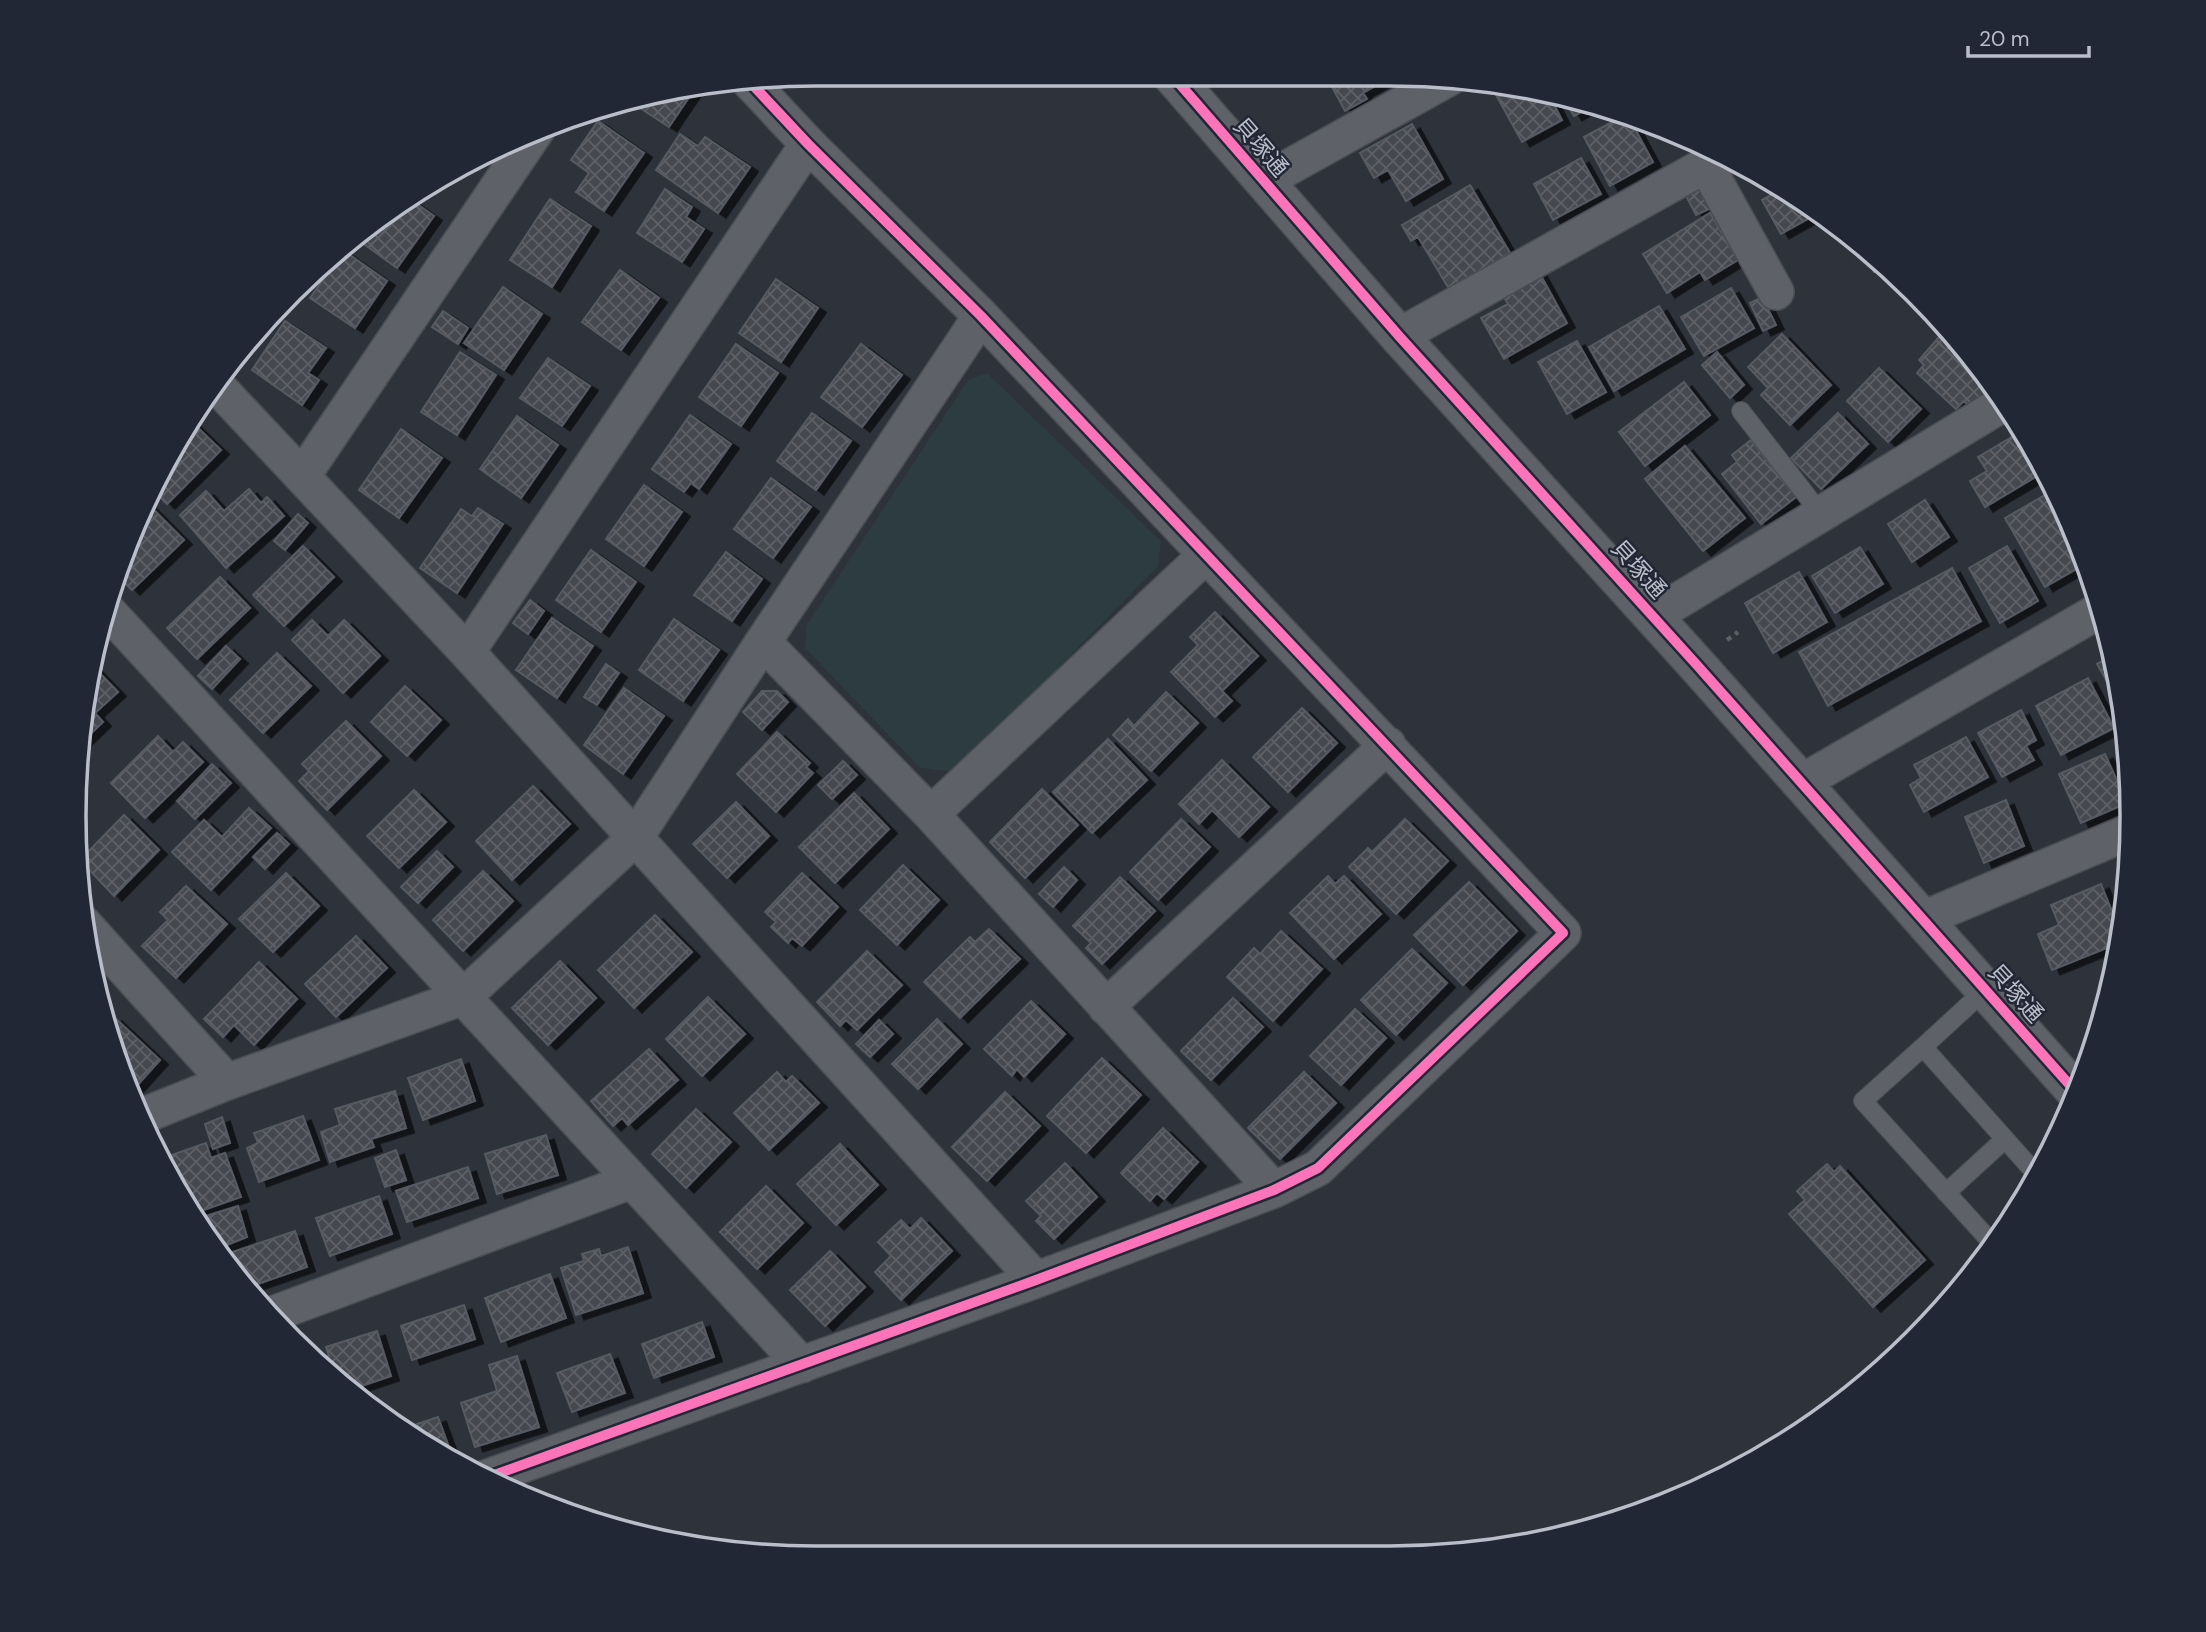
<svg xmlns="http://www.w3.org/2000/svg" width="2206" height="1632" font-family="'DM Sans','Noto Sans JP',sans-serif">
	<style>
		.green { fill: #2c3c40 }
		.building { fill: url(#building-cross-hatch); stroke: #575a62; stroke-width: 2; filter: url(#shadow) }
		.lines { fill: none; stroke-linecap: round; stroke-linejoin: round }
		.service-casing { stroke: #4a4d53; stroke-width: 20 }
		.minor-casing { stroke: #4a4d53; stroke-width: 38 }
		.tertiary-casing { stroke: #4a4d53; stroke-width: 41 }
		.path { stroke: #5c6065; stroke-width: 4.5; stroke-dasharray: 5 5; stroke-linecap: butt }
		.service { stroke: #5e6168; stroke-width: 18 }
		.minor { stroke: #5e6168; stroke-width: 35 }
		.tertiary { stroke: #5e6168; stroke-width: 38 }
		.cycleway-casing { stroke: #222735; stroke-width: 15 }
		.cycleway { stroke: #fb73b8; stroke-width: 10 }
		.labels { text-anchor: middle; stroke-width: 5; stroke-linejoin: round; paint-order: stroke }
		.street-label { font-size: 23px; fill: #babeca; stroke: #222735 }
		.rim { fill: none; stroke: #babeca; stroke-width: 3.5 }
	</style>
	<defs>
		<pattern id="building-cross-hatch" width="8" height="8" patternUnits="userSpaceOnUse" patternTransform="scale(1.75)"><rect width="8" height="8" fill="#45484f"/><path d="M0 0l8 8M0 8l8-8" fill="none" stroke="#5e6167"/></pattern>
		<filter id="shadow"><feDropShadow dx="8" dy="4.5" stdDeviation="0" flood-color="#0009"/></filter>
	</defs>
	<rect width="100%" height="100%" fill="#2e323a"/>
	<path class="green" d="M 987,373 L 1161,541 L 1158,566 L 956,772 L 920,768 L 805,648 L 806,626 L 968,380 Z"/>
	<path class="building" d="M 1327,75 L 1395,75 L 1363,93 L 1367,99 L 1345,111 L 1326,76 Z
		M 1490,84 L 1548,93 L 1562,120 L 1522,142 Z
		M 694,90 L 669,127 L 626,99 Z
		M 1562,95 L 1582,99 L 1596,103 L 1574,116 Z
		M 1627,114 L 1653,162 L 1610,186 L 1584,137 Z
		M 598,121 L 644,153 L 604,211 L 576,192 L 589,173 L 571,160 Z
		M 1412,124 L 1443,179 L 1406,201 L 1388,170 L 1374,178 L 1360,153 Z
		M 680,134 L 698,146 L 705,137 L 750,167 L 718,213 L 656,170 Z
		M 1581,158 L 1601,194 L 1553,220 L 1534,184 Z
		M 1470,185 L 1510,253 L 1449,289 L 1418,237 L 1411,241 L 1402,225 Z
		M 1699,187 L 1711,208 L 1696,215 L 1685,194 Z
		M 1784,188 L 1802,198 L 1820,212 L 1781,234 L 1762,200 Z
		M 665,189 L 692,207 L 686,217 L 704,229 L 682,262 L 637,233 Z
		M 407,197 L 434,216 L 397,268 L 357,239 Z
		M 550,199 L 591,226 L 552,287 L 510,260 Z
		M 1710,213 L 1738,260 L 1705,280 L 1700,272 L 1667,293 L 1643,254 Z
		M 1857,240 L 1880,258 L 1886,265 L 1874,272 Z
		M 344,251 L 387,281 L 355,328 L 310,298 Z
		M 620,270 L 659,298 L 621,350 L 582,322 Z
		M 1539,272 L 1567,323 L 1504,359 L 1481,318 L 1508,304 L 1501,292 Z
		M 776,279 L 818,308 L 781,362 L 739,333 Z
		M 503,287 L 542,314 L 504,370 L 464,343 Z
		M 1731,288 L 1754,328 L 1704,356 L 1681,317 Z
		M 1762,297 L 1776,325 L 1763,331 L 1750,303 Z
		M 1659,306 L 1685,349 L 1614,391 L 1589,347 Z
		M 443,311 L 468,328 L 458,344 L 432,327 Z
		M 285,321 L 326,348 L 308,373 L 319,380 L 302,405 L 252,370 Z
		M 1782,334 L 1831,385 L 1790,425 L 1761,395 L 1768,388 L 1748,367 Z
		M 1939,337 L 1993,387 L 1972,409 L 1964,401 L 1956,409 L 1917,373 L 1924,365 L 1919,360 Z
		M 1577,341 L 1606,392 L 1567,414 L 1538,362 Z
		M 736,344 L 778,373 L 741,426 L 699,397 Z
		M 861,344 L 902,375 L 862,427 L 821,397 Z
		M 460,352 L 496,375 L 457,435 L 421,412 Z
		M 1717,352 L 1744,385 L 1730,398 L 1702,365 Z
		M 548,358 L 590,386 L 562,426 L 520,398 Z
		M 1879,368 L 1921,409 L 1888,442 L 1847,401 Z
		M 1684,382 L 1710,415 L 1645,466 L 1619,432 Z
		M 812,413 L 851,441 L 816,490 L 777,461 Z
		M 1838,413 L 1868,444 L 1821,489 L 1791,458 Z
		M 690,415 L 731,444 L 699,489 L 691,483 L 684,492 L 652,469 Z
		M 517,416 L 558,445 L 521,498 L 480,469 Z
		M 193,423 L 221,450 L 167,504 L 150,487 Z
		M 401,429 L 442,458 L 399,518 L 359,490 Z
		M 2020,432 L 2044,472 L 1985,507 L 1970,481 L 1987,471 L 1978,457 Z
		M 1751,440 L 1796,497 L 1761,524 L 1722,474 L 1737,462 L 1732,455 Z
		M 1685,446 L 1745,518 L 1703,551 L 1645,479 Z
		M 771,478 L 811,507 L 773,558 L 734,529 Z
		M 644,485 L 682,512 L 644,566 L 606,539 Z
		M 249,489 L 261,503 L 267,497 L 284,516 L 226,568 L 180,515 L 206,491 L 224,511 Z
		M 2047,494 L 2085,564 L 2045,587 L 2005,518 Z
		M 1925,500 L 1949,537 L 1912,562 L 1888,524 Z
		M 149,505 L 184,540 L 132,590 L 117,575 L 140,514 Z
		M 478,508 L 503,524 L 457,593 L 420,568 L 461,509 L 472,516 Z
		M 298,514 L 308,523 L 285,550 L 274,541 Z
		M 303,546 L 334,577 L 284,626 L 253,595 Z
		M 2007,546 L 2038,601 L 2000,623 L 1969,568 Z
		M 1860,547 L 1883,584 L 1835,613 L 1812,576 Z
		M 591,550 L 636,582 L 601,632 L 556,600 Z
		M 726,552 L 762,579 L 732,621 L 694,595 Z
		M 1952,568 L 1981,621 L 1828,706 L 1799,652 Z
		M 1799,572 L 1827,622 L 1773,653 L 1745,603 Z
		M 220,577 L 250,608 L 197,659 L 167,628 Z
		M 530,600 L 544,611 L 528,634 L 513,623 Z
		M 1215,612 L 1258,656 L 1222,691 L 1232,701 L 1215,717 L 1171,672 L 1198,645 L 1190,637 Z
		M 552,618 L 593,646 L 557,698 L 516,670 Z
		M 674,619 L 719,650 L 683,701 L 639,670 Z
		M 312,620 L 328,636 L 344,620 L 380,656 L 343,693 L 292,640 Z
		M 226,646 L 240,659 L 212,689 L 198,676 Z
		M 277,653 L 311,686 L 263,733 L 230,700 Z
		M 2112,656 L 2121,706 L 2097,664 Z
		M 91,664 L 118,692 L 95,713 L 103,722 L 80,744 L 80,719 Z
		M 606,664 L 619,673 L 597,705 L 584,697 Z
		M 2088,678 L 2114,728 L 2061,755 L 2036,706 Z
		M 405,686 L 441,720 L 407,756 L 371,722 Z
		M 624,688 L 664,716 L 623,774 L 584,745 Z
		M 762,691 L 777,691 L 788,702 L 762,730 L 743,712 Z
		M 1166,692 L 1198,723 L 1151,771 L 1113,735 L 1128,719 L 1134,726 Z
		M 1302,708 L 1337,743 L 1288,792 L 1253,757 Z
		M 2021,710 L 2036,740 L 2026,746 L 2034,760 L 2002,777 L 1978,733 Z
		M 346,721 L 381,756 L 327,810 L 299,781 L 309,771 L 302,764 Z
		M 777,732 L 810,763 L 806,767 L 813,773 L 776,812 L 737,774 Z
		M 158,736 L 173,752 L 183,742 L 203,762 L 145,818 L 111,783 Z
		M 1966,737 L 1988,777 L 1924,812 L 1910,785 L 1921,778 L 1914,765 Z
		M 1108,739 L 1147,780 L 1092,833 L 1053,792 Z
		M 2105,754 L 2127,803 L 2081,823 L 2059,774 Z
		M 1222,760 L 1269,807 L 1239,837 L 1212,810 L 1199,824 L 1179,804 Z
		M 843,761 L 857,775 L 832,799 L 818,785 Z
		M 212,764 L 231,783 L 195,819 L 177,801 Z
		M 533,786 L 570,824 L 512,880 L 476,841 Z
		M 1042,789 L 1078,825 L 1025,878 L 990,842 Z
		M 414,790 L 446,822 L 399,868 L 367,836 Z
		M 854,793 L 889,829 L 835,883 L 799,847 Z
		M 2006,800 L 2024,846 L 1984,863 L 1965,817 Z
		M 736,802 L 769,836 L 727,878 L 693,844 Z
		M 249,808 L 271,828 L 211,890 L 172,852 L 204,820 L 222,837 Z
		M 124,815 L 159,850 L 114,896 L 80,860 Z
		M 1181,819 L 1210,847 L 1158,900 L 1130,872 Z
		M 1405,819 L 1448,861 L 1396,914 L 1349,867 L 1368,848 L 1372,852 Z
		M 277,833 L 289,844 L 265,869 L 253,857 Z
		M 437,851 L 453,867 L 418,903 L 401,887 Z
		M 903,865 L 939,900 L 897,945 L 860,910 Z
		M 1064,867 L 1077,880 L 1053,907 L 1039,894 Z
		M 483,871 L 513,901 L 463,951 L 433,920 Z
		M 286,873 L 319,906 L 273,952 L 239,919 Z
		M 802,873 L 838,907 L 802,946 L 792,938 L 788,943 L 771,927 L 776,922 L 765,912 Z
		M 1328,876 L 1335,884 L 1344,876 L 1381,914 L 1334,959 L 1290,913 Z
		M 1120,877 L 1155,911 L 1102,964 L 1086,948 L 1091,943 L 1073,926 Z
		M 1469,882 L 1517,931 L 1463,985 L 1414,935 Z
		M 2101,884 L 2121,934 L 2119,943 L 2052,970 L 2038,934 L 2059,925 L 2051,905 Z
		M 186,886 L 227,924 L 176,978 L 142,946 L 168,920 L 160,912 Z
		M 2127,892 L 2126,913 L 2125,916 L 2116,896 Z
		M 655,915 L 692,952 L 634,1008 L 598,970 Z
		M 989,929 L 1020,959 L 960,1018 L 924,982 L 970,937 L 975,942 Z
		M 1281,931 L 1322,969 L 1273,1021 L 1227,977 L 1254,948 L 1260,954 Z
		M 356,936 L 387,968 L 336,1017 L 305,984 Z
		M 1412,949 L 1447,983 L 1396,1035 L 1361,1000 Z
		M 867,951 L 902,985 L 857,1030 L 846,1020 L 840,1026 L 817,1002 Z
		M 560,961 L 596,998 L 548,1045 L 512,1008 Z
		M 259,962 L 297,999 L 254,1045 L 234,1025 L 223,1037 L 204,1019 Z
		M 708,997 L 745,1034 L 702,1076 L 666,1039 Z
		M 1233,998 L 1263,1027 L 1211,1080 L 1181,1051 Z
		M 1031,1001 L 1065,1034 L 1024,1077 L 1017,1069 L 1012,1076 L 984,1049 Z
		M 1355,1009 L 1386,1038 L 1341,1085 L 1310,1056 Z
		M 114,1017 L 160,1060 L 133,1090 L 126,1084 L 109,1023 Z
		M 937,1019 L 962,1044 L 918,1089 L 892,1064 Z
		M 879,1020 L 893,1034 L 870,1057 L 856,1044 Z
		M 649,1049 L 678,1080 L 628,1125 L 622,1118 L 613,1126 L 591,1101 Z
		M 1102,1058 L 1141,1095 L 1086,1153 L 1047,1116 Z
		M 461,1059 L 475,1101 L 423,1120 L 408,1078 Z
		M 777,1072 L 786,1082 L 792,1076 L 819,1103 L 769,1150 L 734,1113 Z
		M 1304,1072 L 1336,1103 L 1280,1159 L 1248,1128 Z
		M 395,1091 L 406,1128 L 371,1139 L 374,1147 L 330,1162 L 321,1132 L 340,1125 L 335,1109 Z
		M 1005,1092 L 1040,1126 L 987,1181 L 952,1147 Z
		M 696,1109 L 731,1142 L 686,1188 L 652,1154 Z
		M 303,1116 L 319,1160 L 259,1182 L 247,1148 L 258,1143 L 254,1133 Z
		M 222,1117 L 230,1143 L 213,1149 L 205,1124 Z
		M 1163,1128 L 1198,1162 L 1164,1199 L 1157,1193 L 1150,1201 L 1121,1173 Z
		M 546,1135 L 558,1175 L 497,1194 L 485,1154 Z
		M 206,1143 L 211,1158 L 225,1153 L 241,1197 L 195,1213 L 163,1158 Z
		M 840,1144 L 878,1185 L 836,1225 L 797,1184 Z
		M 396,1150 L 406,1180 L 385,1187 L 375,1158 Z
		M 1065,1163 L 1097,1197 L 1054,1239 L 1036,1221 L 1041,1216 L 1026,1201 Z
		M 1827,1164 L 1834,1172 L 1840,1166 L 1925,1260 L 1873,1307 L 1789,1214 L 1805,1200 L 1797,1191 Z
		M 468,1167 L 478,1198 L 407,1222 L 396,1191 Z
		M 766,1186 L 803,1223 L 757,1269 L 720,1232 Z
		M 379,1196 L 392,1234 L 330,1256 L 316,1218 Z
		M 238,1206 L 247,1237 L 217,1249 L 206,1216 Z
		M 921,1218 L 952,1251 L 901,1300 L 875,1272 L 891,1256 L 878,1242 L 901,1220 L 910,1229 Z
		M 295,1231 L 307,1267 L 246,1288 L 239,1280 L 230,1253 Z
		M 628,1247 L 643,1293 L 576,1315 L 561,1268 L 584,1261 L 582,1254 L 599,1249 L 601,1256 Z
		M 830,1251 L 865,1287 L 825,1326 L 790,1290 Z
		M 550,1274 L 566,1318 L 501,1342 L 485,1298 Z
		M 464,1305 L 475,1339 L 412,1360 L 401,1326 Z
		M 702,1322 L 714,1357 L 654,1378 L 642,1344 Z
		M 377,1331 L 391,1376 L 349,1390 L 318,1360 L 329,1356 L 326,1347 Z
		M 610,1354 L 625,1393 L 572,1412 L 557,1373 Z
		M 517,1356 L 539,1427 L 475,1447 L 461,1403 L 497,1391 L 489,1365 Z
		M 438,1417 L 451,1453 L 445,1455 L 402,1429 Z"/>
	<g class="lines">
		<g class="service-casing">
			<path id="service" d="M 1741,411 L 1821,514
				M 1985,990 L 1923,1047 L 2038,1176
				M 1923,1047 L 1863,1101 L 1993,1244
				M 1946,1193 L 2005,1139"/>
		</g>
		<g class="minor-casing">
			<path id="minor" d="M 1706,165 L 1776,292
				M 1264,181 L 1451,77
				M 1399,336 L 1722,156
				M 218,387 L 467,652 L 1036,1280
				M 303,475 L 538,128
				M 105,608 L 802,1365
				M 1653,616 L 2004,403
				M 763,642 L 931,814 L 1274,1190
				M 467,652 L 808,144
				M 1802,782 L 2102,609
				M 931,814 L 1206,555
				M 1923,919 L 2129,832
				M 83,923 L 227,1082
				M 1106,1007 L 1388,745
				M 140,1117 L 227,1082 L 463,997 L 635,838 L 763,642 L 981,316
				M 273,1314 L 631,1181
				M 483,1479 L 1036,1280 L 1274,1190 L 1318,1168 L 1563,933 L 981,316 L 808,144 L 750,82"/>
		</g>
		<g class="tertiary-casing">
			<path id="tertiary" d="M 1171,74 L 1399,336 L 1696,664 L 2076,1092"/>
		</g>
		<path class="path" d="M 1727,640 L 1738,632"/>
		<use href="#service" class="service"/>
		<use href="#minor" class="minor"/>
		<use href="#tertiary" class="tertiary"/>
		<g class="cycleway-casing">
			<path id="cycleway" d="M 1171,74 L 1399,336 L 1696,664 L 2076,1092
				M 483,1479 L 1036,1280 L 1274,1190 L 1318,1168 L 1563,933 L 981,316 L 808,144 L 750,82"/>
		</g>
		<use href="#cycleway" class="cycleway"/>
	</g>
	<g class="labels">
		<g class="street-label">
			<text transform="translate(1261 147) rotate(49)" y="8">貝塚通</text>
			<text transform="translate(1639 569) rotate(48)" y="8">貝塚通</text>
			<text transform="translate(2016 993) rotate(48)" y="8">貝塚通</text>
		</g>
	</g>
	<path d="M0 0H2206V1632H0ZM816 86H1390A730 730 0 0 1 2120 816V816A730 730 0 0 1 1390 1546H816A730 730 0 0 1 86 816V816A730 730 0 0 1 816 86Z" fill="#222735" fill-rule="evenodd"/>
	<path class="rim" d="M816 86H1390A730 730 0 0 1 2120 816V816A730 730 0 0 1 1390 1546H816A730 730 0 0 1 86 816V816A730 730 0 0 1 816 86Z"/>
	<path d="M1968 46v10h121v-10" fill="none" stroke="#babeca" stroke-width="3.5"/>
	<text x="1979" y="46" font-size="21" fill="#babeca" stroke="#222735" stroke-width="5" paint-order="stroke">20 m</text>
</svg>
